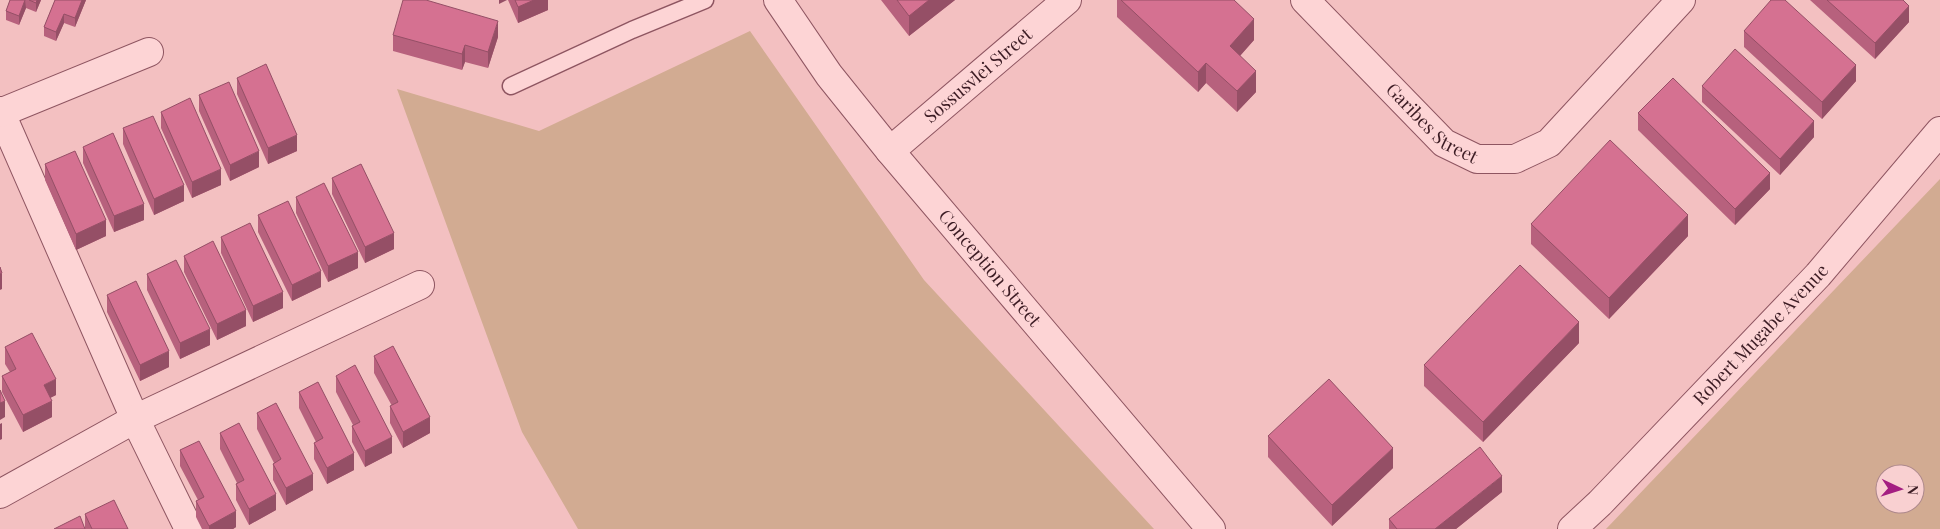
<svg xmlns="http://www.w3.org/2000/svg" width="1940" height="529" font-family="'Playfair Display',serif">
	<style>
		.green { fill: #d2ab92; fill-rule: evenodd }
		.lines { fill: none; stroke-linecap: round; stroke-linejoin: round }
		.lane-casing { stroke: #8e5561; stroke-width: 19 }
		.street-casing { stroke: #8e5561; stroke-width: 30 }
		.lane { stroke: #fdd4d5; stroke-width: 16 }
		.street { stroke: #fdd4d5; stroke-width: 28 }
		.wall { fill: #b7617d }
		.shaded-wall { fill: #954f66 }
		.building { fill: #d57191; stroke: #954f66 }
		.labels { text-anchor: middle; stroke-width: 5; stroke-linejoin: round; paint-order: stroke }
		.street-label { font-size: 18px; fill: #3c1c24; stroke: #f9d0d1 }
	</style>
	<rect width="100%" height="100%" fill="#f3c0c1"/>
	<path class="green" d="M 750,31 L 924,280 L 1154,529 L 578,529 L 522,432 L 397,89 L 539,131 Z
		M 1940,179 L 1940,529 L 1606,529 ZM 1885,474 L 1915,474 L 1915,504 L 1885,504 Z"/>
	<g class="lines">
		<g class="lane-casing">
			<path id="lane" d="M 511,86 L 632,30 L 705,0"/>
		</g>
		<g class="street-casing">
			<g id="street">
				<path id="s1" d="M 778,0 L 829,75 L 890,151 L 1211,529"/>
				<path id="s2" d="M 1305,0 L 1444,143 L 1477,159 L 1515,159 L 1549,143 L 1681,0"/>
				<path d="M 0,111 L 135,419 L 189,529"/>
				<path d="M 0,113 L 149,52"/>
				<path id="s3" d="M 890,151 L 1067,0"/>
				<path d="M 0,494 L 135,419 L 420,285"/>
				<path id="s4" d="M 1572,529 L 1600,503 L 1818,275 L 1940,131"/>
			</g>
		</g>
		<use href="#lane" class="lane"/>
		<use href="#street" class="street"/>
	</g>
	<path class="wall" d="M 10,0 L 41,0 L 36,12 L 26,8 L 19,25 L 6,20 L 6,11 Z
		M 55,0 L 86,0 L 75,27 L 64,23 L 56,41 L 44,36 L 44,27 Z
		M 508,0 L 548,0 L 548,10 L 518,23 Z
		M 881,0 L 955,0 L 909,36 Z
		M 1117,0 L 1234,0 L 1254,40 L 1240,56 L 1256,92 L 1237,112 L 1206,83 L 1198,92 L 1117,17 Z
		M 1810,0 L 1903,0 L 1909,22 L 1875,59 Z
		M 1744,31 L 1856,81 L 1822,119 L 1744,47 Z
		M 393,35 L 498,37 L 488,68 L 465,62 L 462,70 L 393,51 Z
		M 237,78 L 297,151 L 268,164 L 237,94 Z
		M 1702,86 L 1814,137 L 1780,175 L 1702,102 Z
		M 199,95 L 259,167 L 230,181 L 199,111 Z
		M 161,112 L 221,185 L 192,198 L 161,128 Z
		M 1638,113 L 1770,189 L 1735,225 L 1638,130 Z
		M 123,128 L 184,201 L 154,215 L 123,144 Z
		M 83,147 L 144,220 L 114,232 L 83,163 Z
		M 45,164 L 106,236 L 76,250 L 45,180 Z
		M 332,178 L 394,249 L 365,263 L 332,194 Z
		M 296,197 L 358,268 L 328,282 L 296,213 Z
		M 258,215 L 321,287 L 292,301 L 258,232 Z
		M 1531,224 L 1688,236 L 1609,319 L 1531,244 Z
		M 221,237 L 283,308 L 253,322 L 221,253 Z
		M 184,256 L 246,326 L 217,340 L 184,272 Z
		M 147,274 L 210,345 L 180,359 L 147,290 Z
		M 107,295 L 169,367 L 140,381 L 107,312 Z
		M 1579,343 L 1483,442 L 1424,386 L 1424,365 Z
		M 5,347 L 56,395 L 50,398 L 52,417 L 23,432 L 2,392 L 2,376 L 10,372 L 5,364 Z
		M 374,356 L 430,433 L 403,448 L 390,423 L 390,406 L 392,406 L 374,373 Z
		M 336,376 L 392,453 L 365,467 L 352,442 L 352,426 L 353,425 L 336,392 Z
		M 299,392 L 354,470 L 327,484 L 314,459 L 314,443 L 316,442 L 299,408 Z
		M 257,413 L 313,490 L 286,505 L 273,480 L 273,464 L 274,463 L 257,429 Z
		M 220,433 L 276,510 L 249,525 L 236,500 L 236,484 L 237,483 L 220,449 Z
		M 1268,436 L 1393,468 L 1332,526 L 1268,457 Z
		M 180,450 L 236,527 L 233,529 L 202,529 L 196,517 L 196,501 L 198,500 L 180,466 Z
		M 1502,492 L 1456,529 L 1389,529 L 1389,519 Z
		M 85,514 L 128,529 L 54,529 L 85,529 Z"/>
	<path class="shaded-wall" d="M 25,0 L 26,8 L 19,25 L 19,16 Z
		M 37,0 L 41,0 L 36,12 L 36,3 Z
		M 82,0 L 86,0 L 75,27 L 75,18 Z
		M 499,0 L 507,0 L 499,4 Z
		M 534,0 L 548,0 L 548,10 L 518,23 L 518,7 Z
		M 929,0 L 955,0 L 909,36 L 909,16 Z
		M 1909,6 L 1909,22 L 1875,59 L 1875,43 Z
		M 64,14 L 64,23 L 56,41 L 56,32 Z
		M 1254,19 L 1254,40 L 1230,67 L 1230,46 Z
		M 498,21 L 498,37 L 488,68 L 488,52 Z
		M 465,45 L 465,62 L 462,70 L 462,54 Z
		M 1206,63 L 1206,83 L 1198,92 L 1198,72 Z
		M 1856,65 L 1856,81 L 1822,119 L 1822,102 Z
		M 1256,71 L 1256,92 L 1237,112 L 1237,91 Z
		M 1814,121 L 1814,137 L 1780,175 L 1780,159 Z
		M 297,135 L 297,151 L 268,164 L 268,148 Z
		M 259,151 L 259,167 L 230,181 L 230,165 Z
		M 221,169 L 221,185 L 192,198 L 192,182 Z
		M 1770,173 L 1770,189 L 1735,225 L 1735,209 Z
		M 184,185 L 184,201 L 154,215 L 154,199 Z
		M 144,204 L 144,220 L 114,232 L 114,216 Z
		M 1688,215 L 1688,236 L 1609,319 L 1609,298 Z
		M 106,220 L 106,236 L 76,250 L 76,234 Z
		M 394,233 L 394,249 L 365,263 L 365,247 Z
		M 358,252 L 358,268 L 328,282 L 328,266 Z
		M 321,271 L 321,287 L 292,301 L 292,285 Z
		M 2,273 L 2,289 L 0,290 L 0,274 Z
		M 283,292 L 283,308 L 253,322 L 253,306 Z
		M 246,310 L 246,326 L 217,340 L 217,324 Z
		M 1579,322 L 1579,343 L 1483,442 L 1483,422 Z
		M 210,329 L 210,345 L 180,359 L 180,343 Z
		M 169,351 L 169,367 L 140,381 L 140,365 Z
		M 56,379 L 56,395 L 44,401 L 44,385 Z
		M 5,401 L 5,417 L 0,420 L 0,403 Z
		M 52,401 L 52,417 L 23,432 L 23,415 Z
		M 430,417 L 430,433 L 403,448 L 403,432 Z
		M 2,423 L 2,439 L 0,440 L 0,424 Z
		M 392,437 L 392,453 L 365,467 L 365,451 Z
		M 1393,448 L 1393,468 L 1332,526 L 1332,505 Z
		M 354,453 L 354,470 L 327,484 L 327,468 Z
		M 313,474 L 313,490 L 286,505 L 286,488 Z
		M 1502,476 L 1502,492 L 1456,529 L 1435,529 Z
		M 276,494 L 276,510 L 249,525 L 249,509 Z
		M 236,511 L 236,527 L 233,529 L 209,529 L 209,526 Z"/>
	<path class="building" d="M 10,0 L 25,0 L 19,16 L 6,11 Z
		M 29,0 L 37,0 L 36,3 Z
		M 55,0 L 82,0 L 75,18 L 64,14 L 56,32 L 44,27 Z
		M 403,0 L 426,0 L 498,21 L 488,52 L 465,45 L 462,54 L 393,35 Z
		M 515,0 L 534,0 L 518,7 Z
		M 897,0 L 929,0 L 909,16 Z
		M 1121,0 L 1234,0 L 1254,19 L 1230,46 L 1256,71 L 1237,91 L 1206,63 L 1198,72 Z
		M 1771,0 L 1785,0 L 1856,65 L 1822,102 L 1744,31 Z
		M 1827,0 L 1903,0 L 1909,6 L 1875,43 Z
		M 1735,49 L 1814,121 L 1780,159 L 1702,86 Z
		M 266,64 L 297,135 L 268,148 L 237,78 Z
		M 1673,78 L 1770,173 L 1735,209 L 1638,113 Z
		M 229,82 L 259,151 L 230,165 L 199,95 Z
		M 190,98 L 221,169 L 192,182 L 161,112 Z
		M 153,116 L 184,185 L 154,199 L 123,128 Z
		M 113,133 L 144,204 L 114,216 L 83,147 Z
		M 1610,140 L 1688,215 L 1609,298 L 1531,224 Z
		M 75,151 L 106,220 L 76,234 L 45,164 Z
		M 361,164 L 394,233 L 365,247 L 332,178 Z
		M 324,183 L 358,252 L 328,266 L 296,197 Z
		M 288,201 L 321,271 L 292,285 L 258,215 Z
		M 250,223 L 283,292 L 253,306 L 221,237 Z
		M 213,241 L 246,310 L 217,324 L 184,256 Z
		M 176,260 L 210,329 L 180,343 L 147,274 Z
		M 1520,265 L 1579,322 L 1483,422 L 1424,365 Z
		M 0,267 L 2,273 L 0,274 Z
		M 136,281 L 169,351 L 140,365 L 107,295 Z
		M 32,333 L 56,379 L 44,385 L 52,401 L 23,415 L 2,376 L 16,369 L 5,347 Z
		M 393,346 L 430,417 L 403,432 L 390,406 L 398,402 L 374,356 Z
		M 355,365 L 392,437 L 365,451 L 352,426 L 360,422 L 336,376 Z
		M 1329,379 L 1393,448 L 1332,505 L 1268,436 Z
		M 318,382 L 354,453 L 327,468 L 314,443 L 323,438 L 299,392 Z
		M 0,390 L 5,401 L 0,403 Z
		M 276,403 L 313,474 L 286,488 L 273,464 L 281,459 L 257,413 Z
		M 239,423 L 276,494 L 249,509 L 236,484 L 244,480 L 220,433 Z
		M 199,441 L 236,511 L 209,526 L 196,501 L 204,497 L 180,450 Z
		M 1480,447 L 1502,476 L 1435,529 L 1397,529 L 1389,519 Z
		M 114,500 L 128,529 L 92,529 L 85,514 Z
		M 80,516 L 85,529 L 54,529 Z"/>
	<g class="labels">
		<g class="street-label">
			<text dy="6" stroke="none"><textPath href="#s3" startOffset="116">Sossusvlei Street</textPath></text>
			<text dy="6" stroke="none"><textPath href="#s2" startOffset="178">Garibes Street</textPath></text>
			<text dy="6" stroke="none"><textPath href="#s1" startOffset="342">Conception Street</textPath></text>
			<text dy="6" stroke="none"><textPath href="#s4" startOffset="271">Robert Mugabe Avenue</textPath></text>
		</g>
	</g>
	<g transform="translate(1900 489) rotate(94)"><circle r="24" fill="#f9d0d1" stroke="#ad888c"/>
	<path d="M0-4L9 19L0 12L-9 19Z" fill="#a41e81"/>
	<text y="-8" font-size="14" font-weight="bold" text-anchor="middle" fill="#3c1c24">N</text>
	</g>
</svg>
